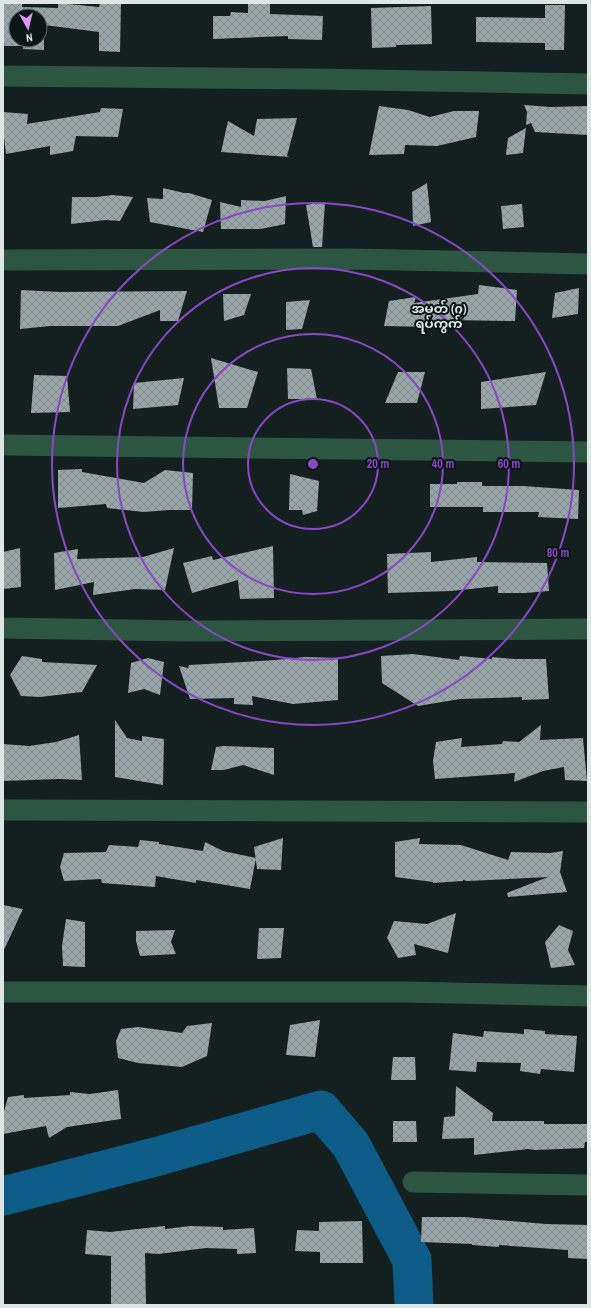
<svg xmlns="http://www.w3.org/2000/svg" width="591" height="1308" font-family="'Archivo Narrow','Noto Sans Myanmar',sans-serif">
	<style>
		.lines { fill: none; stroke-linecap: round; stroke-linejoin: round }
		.river { stroke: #0d5c88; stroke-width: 39 }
		.building { fill: url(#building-cross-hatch); fill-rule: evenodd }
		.minor { stroke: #2c5542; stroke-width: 21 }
		.ring { fill: none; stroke: #8a48c5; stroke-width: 2 }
		.labels { text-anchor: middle; stroke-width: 4; stroke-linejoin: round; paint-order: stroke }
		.quarter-label { font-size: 13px; font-weight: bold; fill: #dee6e5; stroke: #0b1716 }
		.centre { fill: #8a48c5; stroke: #0b1716; stroke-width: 2 }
		.ring-label { font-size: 12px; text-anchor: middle; font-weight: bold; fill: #8a48c5; stroke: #0b1716; stroke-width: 4; stroke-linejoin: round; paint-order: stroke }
	</style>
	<defs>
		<pattern id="building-cross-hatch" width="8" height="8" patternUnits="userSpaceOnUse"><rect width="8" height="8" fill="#98a6aa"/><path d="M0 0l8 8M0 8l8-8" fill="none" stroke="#7e898c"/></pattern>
	</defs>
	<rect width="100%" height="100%" fill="#14201f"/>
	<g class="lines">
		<path class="river" d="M 3,1196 L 155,1157 L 321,1110 L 351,1145 L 412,1260 L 414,1305"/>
	</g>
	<path class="building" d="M 3,3 L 22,3 L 22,7 L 58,8 L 58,3 L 99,7 L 100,3 L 121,3 L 120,52 L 99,51 L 99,32 L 44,25 L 44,50 L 23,49 L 23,46 L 3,46 ZM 16,16 L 40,16 L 40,40 L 16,40 Z
		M 248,3 L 270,3 L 270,14 L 323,16 L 322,40 L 288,39 L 288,36 L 213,39 L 213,16 L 230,16 L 231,12 L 248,13 Z
		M 545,5 L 565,5 L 564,50 L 545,50 L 545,43 L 476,42 L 476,17 L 545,18 Z
		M 431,6 L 432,44 L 396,45 L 396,47 L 372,48 L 371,8 Z
		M 524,105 L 551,107 L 588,106 L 588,135 L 535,132 L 531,123 L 526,125 L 527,112 Z
		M 379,106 L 408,110 L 430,117 L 454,111 L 479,111 L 476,137 L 437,146 L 405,145 L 404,154 L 369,155 Z
		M 101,108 L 123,109 L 118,137 L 76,136 L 73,151 L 50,155 L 50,146 L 6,154 L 3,129 L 3,112 L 28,114 L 27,124 L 100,112 Z
		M 297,118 L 287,156 L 290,157 L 221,152 L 228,121 L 254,136 L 257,119 Z
		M 526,128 L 523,153 L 506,155 L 508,138 Z
		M 427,183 L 431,222 L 413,226 L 412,192 Z
		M 163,188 L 184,193 L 189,193 L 212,200 L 203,232 L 150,222 L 147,198 L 163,199 Z
		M 113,195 L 133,197 L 120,221 L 106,220 L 71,224 L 72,197 L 96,197 Z
		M 286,196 L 285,224 L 261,229 L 221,229 L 220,202 L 241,207 L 241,200 L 265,201 Z
		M 325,202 L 322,247 L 313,247 L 306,205 Z
		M 522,204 L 524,227 L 503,229 L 501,206 Z
		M 479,285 L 517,290 L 515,321 L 449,320 L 448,326 L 430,328 L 431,327 L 384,326 L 389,301 L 416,297 L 414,303 L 478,294 Z
		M 579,288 L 578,314 L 552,318 L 555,293 Z
		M 21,290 L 60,292 L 187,291 L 178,321 L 160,321 L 160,310 L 118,326 L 50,326 L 20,329 Z
		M 223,294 L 251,294 L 244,315 L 224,321 Z
		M 310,300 L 302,329 L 286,330 L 286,302 Z
		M 211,358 L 258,372 L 247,408 L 219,408 Z
		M 287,368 L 311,369 L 317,399 L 288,399 Z
		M 398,372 L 425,372 L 417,403 L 385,403 Z
		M 546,372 L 536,405 L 481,409 L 481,382 Z
		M 34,375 L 67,376 L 70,412 L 31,413 Z
		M 184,378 L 178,405 L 133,409 L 134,383 Z
		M 82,469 L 82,472 L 144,483 L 165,470 L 193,473 L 192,510 L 169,510 L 144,512 L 107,508 L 106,504 L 58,508 L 58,470 Z
		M 290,474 L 319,481 L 317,511 L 303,515 L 302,510 L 289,510 Z
		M 457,482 L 482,482 L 482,486 L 523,486 L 579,490 L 578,519 L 538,517 L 539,512 L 483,512 L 483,507 L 430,507 L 430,484 L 457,484 Z
		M 273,546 L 274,598 L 240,599 L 238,580 L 192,593 L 183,563 L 212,556 L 213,560 Z
		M 20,548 L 21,587 L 3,589 L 3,552 Z
		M 174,548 L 165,590 L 135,589 L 93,595 L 94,582 L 55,590 L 54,553 L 78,549 L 77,559 L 143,557 Z
		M 431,552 L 431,562 L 477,557 L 477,562 L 547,563 L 549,591 L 525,593 L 498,593 L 498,586 L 451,591 L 388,593 L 387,554 Z
		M 413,654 L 459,660 L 460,656 L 492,659 L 492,657 L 514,659 L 546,659 L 549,699 L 522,700 L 522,697 L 460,699 L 418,706 L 382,683 L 381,656 Z
		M 22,656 L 42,659 L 42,662 L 97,665 L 82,692 L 40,697 L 21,696 L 10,675 Z
		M 305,657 L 338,658 L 338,700 L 293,704 L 252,696 L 253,705 L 234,704 L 234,698 L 190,699 L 179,666 L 188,668 L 189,665 L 276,660 Z
		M 148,658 L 164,662 L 160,695 L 144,689 L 128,693 L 131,663 Z
		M 115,720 L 127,738 L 142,741 L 142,736 L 164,739 L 163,785 L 115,777 Z
		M 541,725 L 540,740 L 583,738 L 587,781 L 565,780 L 564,767 L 543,771 L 514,782 L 515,773 L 435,779 L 433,761 L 436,742 L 462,738 L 461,747 L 502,744 L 503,741 L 519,742 Z
		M 79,735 L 82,780 L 59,779 L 3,781 L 3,744 L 29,746 L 56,742 Z
		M 224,746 L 274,748 L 274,775 L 243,765 L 224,770 L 211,770 L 216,747 Z
		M 283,838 L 281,870 L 257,869 L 254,847 Z
		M 420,838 L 419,844 L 461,845 L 508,860 L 511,852 L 550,853 L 563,851 L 560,872 L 567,892 L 508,897 L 507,893 L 548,877 L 467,881 L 463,880 L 463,881 L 433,883 L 433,882 L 395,877 L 395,842 Z
		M 140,840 L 159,842 L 159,844 L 203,851 L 205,842 L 223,851 L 256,858 L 250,889 L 196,880 L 196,883 L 156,876 L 155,887 L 102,883 L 101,879 L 64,881 L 60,867 L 64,853 L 106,852 L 109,845 L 138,847 Z
		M 3,905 L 23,909 L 3,952 Z
		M 456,913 L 448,953 L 414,944 L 416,955 L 398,958 L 387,938 L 394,921 L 427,924 Z
		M 66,919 L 85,922 L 85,967 L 63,966 L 62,946 Z
		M 559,925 L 573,931 L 568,950 L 575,965 L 551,968 L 545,942 Z
		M 259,928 L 284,928 L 281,958 L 257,959 Z
		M 175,930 L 171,942 L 176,954 L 140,956 L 136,941 L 136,931 Z
		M 320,1020 L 315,1057 L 286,1055 L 290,1025 Z
		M 212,1023 L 207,1056 L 182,1067 L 138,1063 L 118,1058 L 116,1041 L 121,1029 L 139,1027 L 182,1033 L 187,1026 Z
		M 524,1029 L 545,1031 L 545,1034 L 577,1036 L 574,1072 L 541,1069 L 540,1074 L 520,1071 L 521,1063 L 477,1062 L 476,1072 L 449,1070 L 453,1033 L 483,1037 L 484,1031 L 524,1034 Z
		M 393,1057 L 415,1057 L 416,1080 L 391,1080 Z
		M 456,1086 L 493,1113 L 492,1121 L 544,1121 L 544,1124 L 588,1124 L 588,1142 L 585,1142 L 584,1148 L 535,1150 L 528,1149 L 474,1155 L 474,1138 L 442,1139 L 444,1117 L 455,1116 Z
		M 118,1090 L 121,1119 L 67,1127 L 49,1138 L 46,1126 L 3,1134 L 3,1115 L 8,1097 L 24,1095 L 24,1098 L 70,1095 L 70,1092 L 90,1094 Z
		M 393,1121 L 416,1121 L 417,1142 L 393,1142 Z
		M 422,1217 L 464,1217 L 546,1224 L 588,1225 L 588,1259 L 568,1258 L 568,1250 L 499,1245 L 499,1247 L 472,1245 L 472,1244 L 421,1242 Z
		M 362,1221 L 363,1263 L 320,1263 L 320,1252 L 295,1251 L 297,1230 L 319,1231 L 319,1222 Z
		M 165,1226 L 165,1229 L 190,1226 L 223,1227 L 223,1230 L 254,1228 L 256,1253 L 237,1254 L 237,1249 L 206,1248 L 158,1254 L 145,1253 L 146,1305 L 111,1305 L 111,1256 L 85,1254 L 87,1230 L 110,1232 Z"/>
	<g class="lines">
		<path class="minor" d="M 3,76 L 315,79 L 588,84
			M 3,260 L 351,259 L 588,264
			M 3,445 L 588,452
			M 3,628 L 186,631 L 588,629
			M 3,810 L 588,812
			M 3,992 L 406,992 L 588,996
			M 413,1182 L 588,1185"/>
	</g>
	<g class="ring">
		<circle cx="313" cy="464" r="65"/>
		<circle cx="313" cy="464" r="130"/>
		<circle cx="313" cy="464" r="196"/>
		<circle cx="313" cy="464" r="261"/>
	</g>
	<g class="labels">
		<g class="quarter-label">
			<text x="439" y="313">အမှတ် (၇)<tspan x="439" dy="15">ရပ်ကွက်</tspan></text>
		</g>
	</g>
	<circle cx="313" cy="464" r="6" class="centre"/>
	<g class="ring-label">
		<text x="378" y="468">20 m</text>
		<text x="443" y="468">40 m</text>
		<text x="509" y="468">60 m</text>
		<text x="558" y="557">80 m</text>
	</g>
	<rect width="591" height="1308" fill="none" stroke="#dee6e5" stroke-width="8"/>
	<g transform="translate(28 28) rotate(172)"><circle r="19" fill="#0b1716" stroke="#5f6a69"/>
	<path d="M0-3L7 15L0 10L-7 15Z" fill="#de98f2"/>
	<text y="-6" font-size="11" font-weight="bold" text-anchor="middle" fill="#dee6e5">N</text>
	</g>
</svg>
